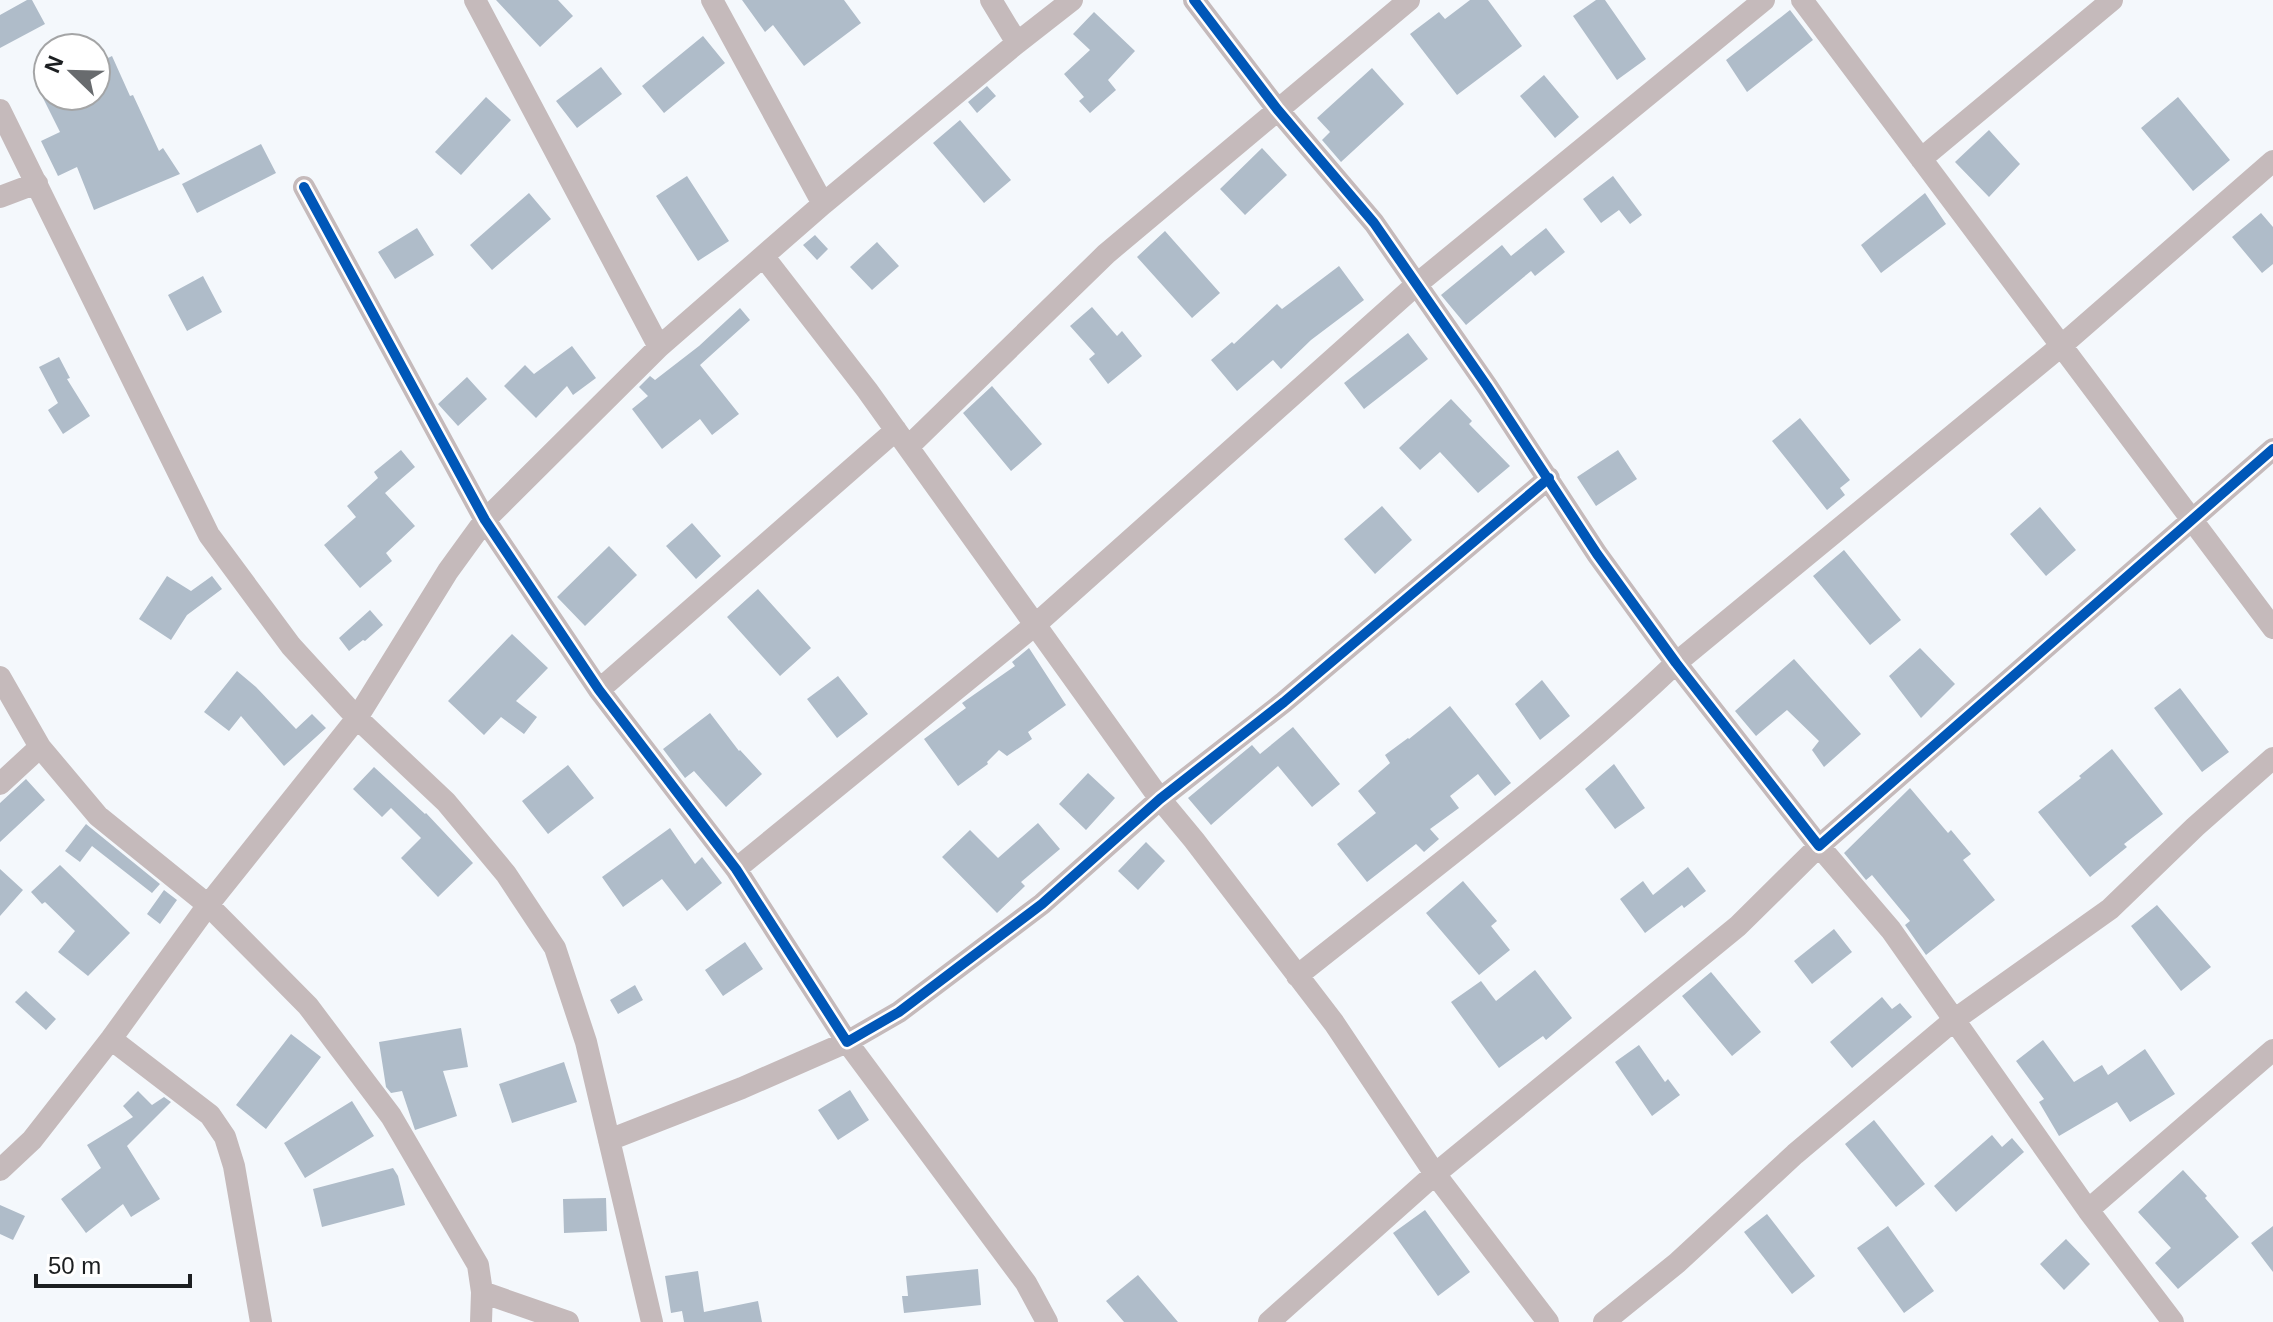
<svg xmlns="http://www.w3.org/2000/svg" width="2273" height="1322" font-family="Helvetica,sans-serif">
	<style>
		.building { fill: #afbcc9 }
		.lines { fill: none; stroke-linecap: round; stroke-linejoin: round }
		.street { stroke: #c5babb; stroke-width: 22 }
		.cycleway-casing { stroke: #fff; stroke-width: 15 }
		.cycleway { stroke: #0057b8; stroke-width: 10 }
	</style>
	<rect width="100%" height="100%" fill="#f4f8fc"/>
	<path class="building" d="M 27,0 L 32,0 L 45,24 L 0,48 L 0,15 Z
		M 496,0 L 558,0 L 573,16 L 540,47 Z
		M 742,0 L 844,0 L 861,23 L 804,66 L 773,25 L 765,32 Z
		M 1470,0 L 1488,0 L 1522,46 L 1457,95 L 1410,34 L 1439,12 L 1445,19 Z
		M 1596,0 L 1605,0 L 1646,59 L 1617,80 L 1573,16 Z
		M 1790,10 L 1813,40 L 1747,92 L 1726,60 Z
		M 1094,12 L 1135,51 L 1108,80 L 1116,90 L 1090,113 L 1079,101 L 1084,97 L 1064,74 L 1090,50 L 1073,34 Z
		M 703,36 L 725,63 L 664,113 L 642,86 Z
		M 112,56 L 130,96 L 133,95 L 159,151 L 163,148 L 180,174 L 94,210 L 77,167 L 58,176 L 41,141 L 60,132 L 42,96 L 96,96 L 96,64 Z
		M 601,67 L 622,94 L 577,128 L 556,101 Z
		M 1372,68 L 1404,104 L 1341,162 L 1322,140 L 1330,132 L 1317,118 Z
		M 1544,75 L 1579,117 L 1555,138 L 1520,96 Z
		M 987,86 L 996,96 L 977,113 L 968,102 Z
		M 486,97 L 511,120 L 461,175 L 435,152 Z
		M 2178,97 L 2230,160 L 2193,191 L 2141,128 Z
		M 960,120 L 1011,180 L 984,203 L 933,143 Z
		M 1989,130 L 2020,164 L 1989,197 L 1955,162 Z
		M 261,144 L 276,173 L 197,213 L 182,184 Z
		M 1262,148 L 1287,175 L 1245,215 L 1220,189 Z
		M 687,176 L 729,241 L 698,261 L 656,196 Z
		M 1613,176 L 1642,215 L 1630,224 L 1619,210 L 1601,223 L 1583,199 Z
		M 529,193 L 551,219 L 492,270 L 470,245 Z
		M 1925,193 L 1946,224 L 1881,273 L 1861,245 Z
		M 2261,213 L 2273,227 L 2273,264 L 2262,273 L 2232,237 Z
		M 417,228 L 434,255 L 395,279 L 378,252 Z
		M 1546,228 L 1565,252 L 1535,276 L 1531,271 L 1466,325 L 1441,295 L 1502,245 L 1511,256 Z
		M 1165,231 L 1220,293 L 1192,318 L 1137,257 Z
		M 815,235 L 828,249 L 817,260 L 803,245 Z
		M 877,242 L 899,266 L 872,290 L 850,267 Z
		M 1339,266 L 1364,300 L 1311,340 L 1281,369 L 1273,360 L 1237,391 L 1211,360 L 1232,342 L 1234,344 L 1277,304 L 1282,309 Z
		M 203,276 L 222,312 L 187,331 L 168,295 Z
		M 1092,307 L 1117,336 L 1122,331 L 1142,356 L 1108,384 L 1089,359 L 1095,354 L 1070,326 Z
		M 740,308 L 750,320 L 700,365 L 739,414 L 712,435 L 700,419 L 662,449 L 632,409 L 648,396 L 639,387 L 650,376 L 655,380 L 699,346 Z
		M 1408,333 L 1428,359 L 1364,409 L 1344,383 Z
		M 572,346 L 596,378 L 573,395 L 567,386 L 536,418 L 504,386 L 525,365 L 534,374 Z
		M 59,357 L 70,378 L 67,379 L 90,416 L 63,434 L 48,410 L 58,403 L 39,367 Z
		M 467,377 L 487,399 L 458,426 L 438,404 Z
		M 992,386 L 1042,444 L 1011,471 L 963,413 Z
		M 1451,399 L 1472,421 L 1469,424 L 1510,466 L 1478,493 L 1440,452 L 1420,470 L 1399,448 Z
		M 1800,418 L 1850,480 L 1840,488 L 1845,495 L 1827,510 L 1772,441 Z
		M 401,450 L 415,467 L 385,493 L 415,526 L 386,553 L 392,561 L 360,588 L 324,545 L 356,517 L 347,506 L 378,478 L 374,472 Z
		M 1618,450 L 1637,479 L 1596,506 L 1577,477 Z
		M 1382,506 L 1412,540 L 1375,574 L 1344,539 Z
		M 2040,507 L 2076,550 L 2046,576 L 2010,534 Z
		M 692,523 L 721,556 L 696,579 L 666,546 Z
		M 609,546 L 637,575 L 585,626 L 557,597 Z
		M 1844,550 L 1901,620 L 1870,645 L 1813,576 Z
		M 167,576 L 191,591 L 212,576 L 222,589 L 187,615 L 171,640 L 139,619 Z
		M 758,589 L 811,648 L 780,676 L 727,617 Z
		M 370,610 L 383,625 L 365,641 L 363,640 L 349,651 L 339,638 Z
		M 512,634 L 548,668 L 516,701 L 537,717 L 524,734 L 501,717 L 484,735 L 448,701 Z
		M 1029,648 L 1066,705 L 1028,732 L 1032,739 L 1007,756 L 999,750 L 987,762 L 988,764 L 958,786 L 924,739 L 966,708 L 962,703 L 1015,666 L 1012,662 Z
		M 1920,648 L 1955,684 L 1921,718 L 1889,676 Z
		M 1794,659 L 1861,734 L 1824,767 L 1812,750 L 1819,741 L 1787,710 L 1756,736 L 1735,711 Z
		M 237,671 L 256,687 L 296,729 L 312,714 L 326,728 L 284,766 L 241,716 L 229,731 L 204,712 Z
		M 838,676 L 868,714 L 837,738 L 807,699 Z
		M 1542,680 L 1570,716 L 1540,740 L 1515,704 Z
		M 2180,688 L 2229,752 L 2202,772 L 2154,708 Z
		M 1450,706 L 1511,783 L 1495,796 L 1478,774 L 1450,796 L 1459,808 L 1430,829 L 1439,839 L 1424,852 L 1416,844 L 1367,882 L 1337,844 L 1376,813 L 1358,791 L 1390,763 L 1385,755 L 1408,738 L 1409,739 Z
		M 710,713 L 739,751 L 740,750 L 762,774 L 726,807 L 694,771 L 685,778 L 663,749 Z
		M 1293,727 L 1340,784 L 1312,807 L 1278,766 L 1211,825 L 1188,798 L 1252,745 L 1260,754 Z
		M 2112,749 L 2163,814 L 2124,844 L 2127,847 L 2090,877 L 2038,812 L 2081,778 L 2079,776 Z
		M 1614,764 L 1645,808 L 1615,829 L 1585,789 Z
		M 568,765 L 594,798 L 548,834 L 522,801 Z
		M 374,767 L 425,814 L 426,813 L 473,863 L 438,897 L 401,858 L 421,838 L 391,808 L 382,817 L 353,789 Z
		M 1088,773 L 1115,798 L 1086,830 L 1059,804 Z
		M 26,779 L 45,800 L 0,842 L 0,803 Z
		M 1910,788 L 1948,833 L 1951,830 L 1971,854 L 1963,860 L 1995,900 L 1926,955 L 1905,925 L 1910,921 L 1872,875 L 1866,880 L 1844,853 Z
		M 1038,823 L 1060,849 L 1021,882 L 1025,886 L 997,913 L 942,857 L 970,830 L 998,858 Z
		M 86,824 L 160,884 L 152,893 L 92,846 L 80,862 L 65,851 Z
		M 670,828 L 695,864 L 702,857 L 722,883 L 687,911 L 662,879 L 623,907 L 602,877 Z
		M 1146,842 L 1165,861 L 1138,890 L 1118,871 Z
		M 60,865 L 130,933 L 88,976 L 58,952 L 75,931 L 45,902 L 42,904 L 31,892 Z
		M 1688,867 L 1706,891 L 1684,908 L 1682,905 L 1645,933 L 1620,899 L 1643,881 L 1653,895 Z
		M 0,869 L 23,890 L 0,916 Z
		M 1463,881 L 1497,921 L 1491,926 L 1510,950 L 1479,975 L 1426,913 Z
		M 164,890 L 177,900 L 160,924 L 147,914 Z
		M 2157,905 L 2211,967 L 2181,991 L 2131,926 Z
		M 1834,929 L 1852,952 L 1812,984 L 1794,961 Z
		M 745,942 L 763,969 L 723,996 L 705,970 Z
		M 1535,970 L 1572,1018 L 1546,1040 L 1543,1036 L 1499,1068 L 1451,1002 L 1481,981 L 1496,1001 Z
		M 1711,972 L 1761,1032 L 1732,1056 L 1682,996 Z
		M 635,985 L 643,1000 L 618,1014 L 610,1000 Z
		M 26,991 L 56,1019 L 46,1030 L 15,1002 Z
		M 1882,997 L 1892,1009 L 1900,1003 L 1912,1017 L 1852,1068 L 1830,1042 Z
		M 461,1028 L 468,1067 L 443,1071 L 457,1116 L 415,1130 L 402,1091 L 391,1093 L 386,1087 L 379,1042 Z
		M 291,1034 L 321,1057 L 266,1129 L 236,1105 Z
		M 2043,1040 L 2074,1082 L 2102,1065 L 2108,1075 L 2145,1049 L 2175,1094 L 2130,1122 L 2117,1102 L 2059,1136 L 2039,1102 L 2044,1099 L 2016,1061 Z
		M 1639,1045 L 1665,1082 L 1668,1079 L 1680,1095 L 1652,1116 L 1615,1062 Z
		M 564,1062 L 577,1102 L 512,1123 L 499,1084 Z
		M 850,1090 L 869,1120 L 838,1140 L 818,1110 Z
		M 138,1091 L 152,1105 L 164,1097 L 171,1102 L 127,1146 L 160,1199 L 131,1217 L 123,1204 L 86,1233 L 61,1199 L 101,1168 L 87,1145 L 133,1117 L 123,1106 Z
		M 352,1101 L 374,1136 L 305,1178 L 284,1143 Z
		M 1874,1120 L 1925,1184 L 1896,1207 L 1845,1144 Z
		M 1992,1135 L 2002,1147 L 2012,1138 L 2024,1152 L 1956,1212 L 1934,1186 Z
		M 393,1168 L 398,1176 L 405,1205 L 322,1227 L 313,1189 Z
		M 2183,1170 L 2207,1196 L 2205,1198 L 2239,1237 L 2178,1289 L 2155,1263 L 2171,1248 L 2138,1212 Z
		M 606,1198 L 607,1231 L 564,1233 L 563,1199 Z
		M 0,1205 L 25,1216 L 13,1240 L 0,1234 Z
		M 1425,1210 L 1470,1272 L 1438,1296 L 1393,1233 Z
		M 1767,1214 L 1815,1276 L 1792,1294 L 1744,1232 Z
		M 1888,1226 L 1934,1291 L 1904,1313 L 1857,1248 Z
		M 2273,1226 L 2273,1272 L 2251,1243 Z
		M 2066,1239 L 2090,1264 L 2064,1290 L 2040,1264 Z
		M 978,1269 L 981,1305 L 904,1313 L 902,1296 L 908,1296 L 906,1276 Z
		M 698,1271 L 704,1312 L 758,1301 L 762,1322 L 684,1322 L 682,1311 L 671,1313 L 665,1276 Z
		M 1138,1275 L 1178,1322 L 1124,1322 L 1106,1301 Z"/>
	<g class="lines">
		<path class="street" d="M 475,0 L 659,347
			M 712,0 L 823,204
			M 991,0 L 1017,43
			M 1194,0 L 1277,109 L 1374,223 L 1487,386 L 1597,554 L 1676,663 L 1819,846 L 2273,449
			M 1802,0 L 2273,628
			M 0,110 L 209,535 L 291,646 L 357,718 L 446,802 L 506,874 L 555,948 L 586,1042 L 652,1322
			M 1921,159 L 2112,0
			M 304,187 L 485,520 L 599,690 L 736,869 L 847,1042 L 899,1012 L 1042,904 L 1160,799 L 1284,702 L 1549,478
			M 0,197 L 37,183
			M 764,257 L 867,390 L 1160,799 L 1194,840 L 1334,1023 L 1435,1174 L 1548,1322
			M 908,447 L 1106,254 L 1409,0
			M 0,677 L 40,747 L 98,816 L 208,905 L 308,1006 L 391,1116 L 478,1265 L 482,1292 L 481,1322
			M 599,690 L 896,430
			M 0,784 L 40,747
			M 736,869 L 1035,625 L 1417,284 L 1764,0
			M 1297,976 C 1425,874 1557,776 1676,663 L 2061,346 L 2273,161
			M 111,1039 L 210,1115 L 225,1137 L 234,1166 L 261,1322
			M 609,1140 L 742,1088 L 847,1042 L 1026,1283 L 1047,1322
			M 0,1170 L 32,1140 L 111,1039 L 208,905 L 357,718 L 448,571 L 485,520 L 659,347 L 823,204 L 1017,43 L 1072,0
			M 2088,1210 L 2273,1050
			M 482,1292 L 568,1322
			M 1269,1322 L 1435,1174 L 1738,926 L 1819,846 L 1891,930 L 2088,1210 L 2173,1322
			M 1604,1322 L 1677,1263 L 1795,1154 L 1954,1020 L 2110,909 L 2195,827 L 2273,758"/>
		<g class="cycleway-casing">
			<path id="cycleway" d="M 1194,0 L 1277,109 L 1374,223 L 1487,386 L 1597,554 L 1676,663 L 1819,846 L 2273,449
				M 304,187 L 485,520 L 599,690 L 736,869 L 847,1042 L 899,1012 L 1042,904 L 1160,799 L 1284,702 L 1549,478"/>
		</g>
		<use href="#cycleway" class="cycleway"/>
	</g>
	<g transform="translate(72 72) rotate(293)"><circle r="38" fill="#ffffff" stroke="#a4a5a6" stroke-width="2"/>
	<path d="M0-6L14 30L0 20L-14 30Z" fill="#686b6e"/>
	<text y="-12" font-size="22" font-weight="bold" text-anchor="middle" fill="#1c1f21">N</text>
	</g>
	<path d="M36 1274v12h154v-12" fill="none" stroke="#1c1f21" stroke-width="4"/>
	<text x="48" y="1274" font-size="24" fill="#1c1f21" stroke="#ffffff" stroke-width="6" paint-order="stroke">50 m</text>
</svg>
